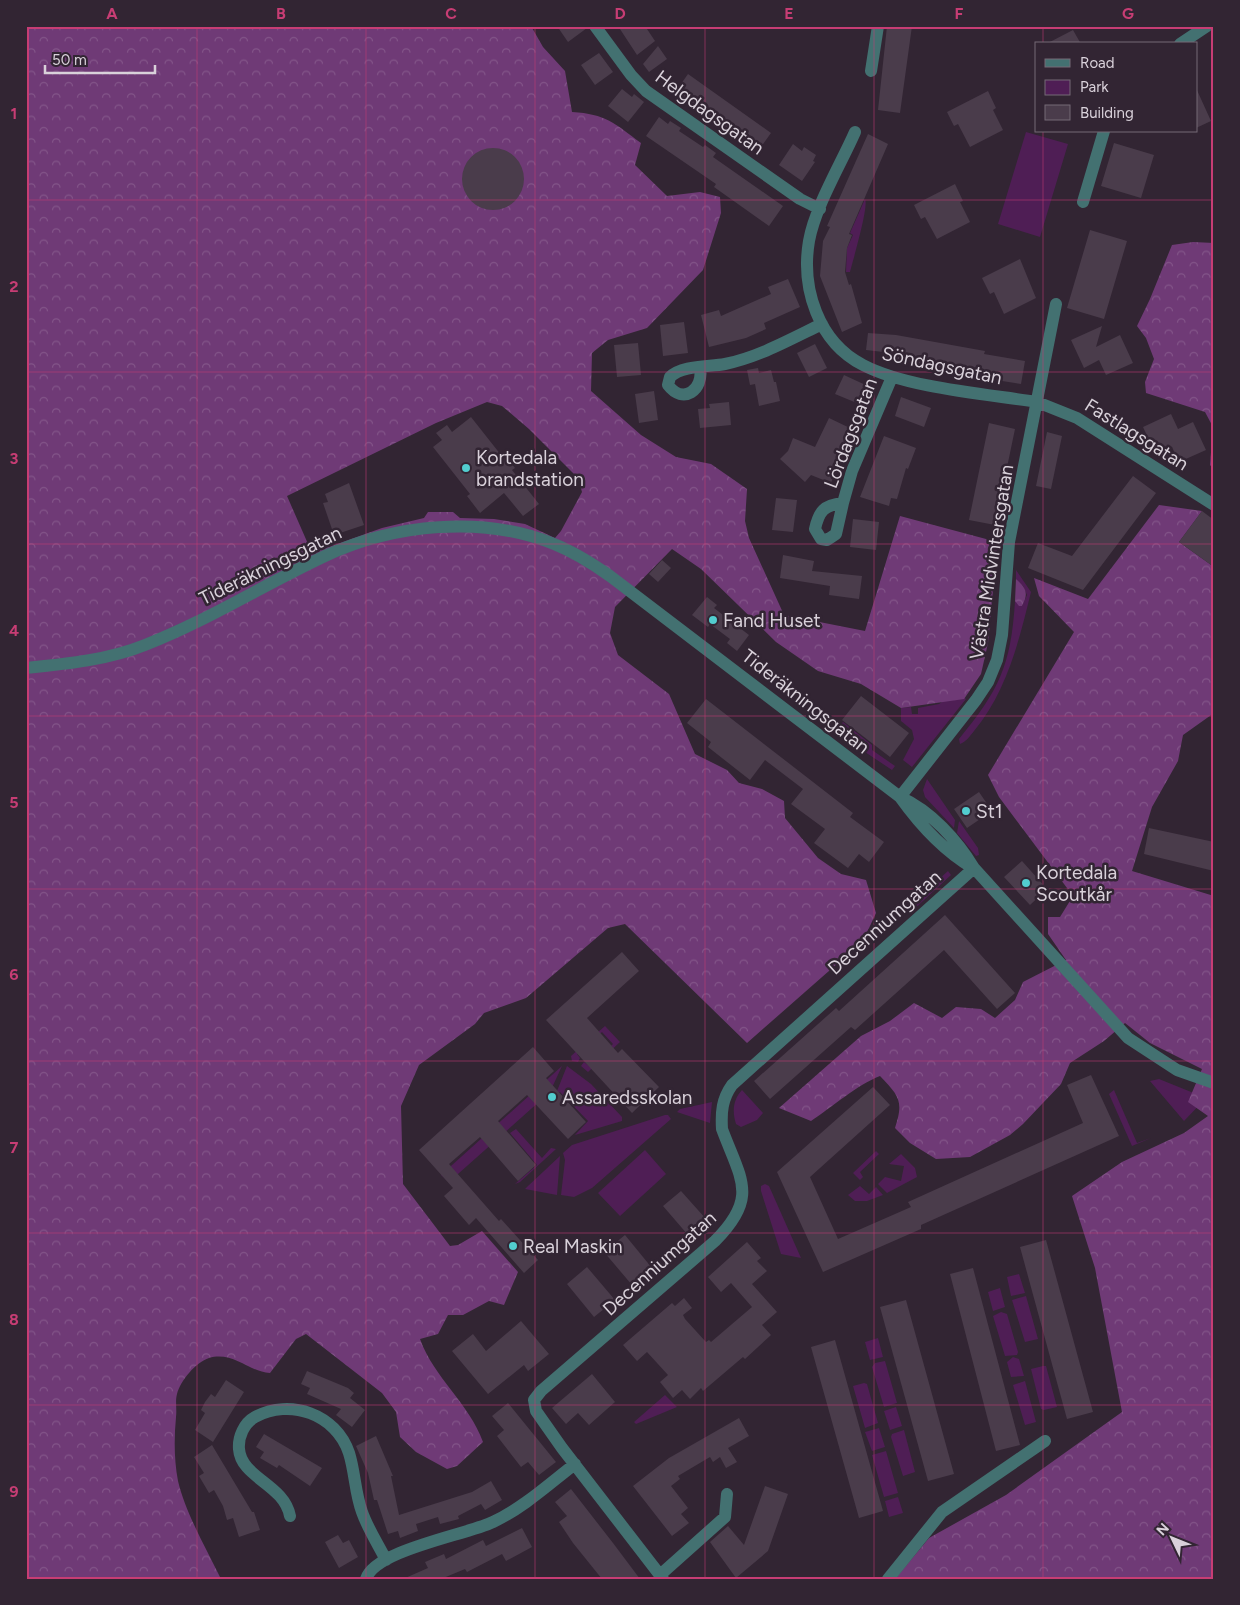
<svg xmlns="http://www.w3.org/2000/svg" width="1240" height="1605" font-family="Figtree,sans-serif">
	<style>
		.green { fill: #4f1e55 }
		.forest { fill: url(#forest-crowns); fill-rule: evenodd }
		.building { fill: #4a3c4b }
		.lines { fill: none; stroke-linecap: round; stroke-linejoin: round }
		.minor { stroke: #437171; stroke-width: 12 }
		.grid { fill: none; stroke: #c73d74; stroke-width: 1; stroke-opacity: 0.55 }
		.poi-dot { fill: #52cdcf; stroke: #322533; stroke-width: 2 }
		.labels { text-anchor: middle; stroke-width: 5; stroke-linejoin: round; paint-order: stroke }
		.street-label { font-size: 19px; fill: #d9d1da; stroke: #322533 }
		.poi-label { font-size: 19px; fill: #d9d1da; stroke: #322533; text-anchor: start }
		.neatline { fill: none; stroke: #c73d74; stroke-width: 2 }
		.grid-label { font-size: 16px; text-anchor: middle; font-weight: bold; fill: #c73d74 }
	</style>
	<defs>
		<pattern id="forest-crowns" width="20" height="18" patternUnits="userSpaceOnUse" patternTransform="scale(1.25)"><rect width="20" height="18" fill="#6f3a76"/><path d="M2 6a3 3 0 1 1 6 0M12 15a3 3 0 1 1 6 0" fill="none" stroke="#835589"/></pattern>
	</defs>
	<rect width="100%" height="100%" fill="#322533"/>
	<path class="green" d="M 1026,132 L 1068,144 L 1040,237 L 998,224 Z
		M 865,199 C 869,206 853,260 850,272 L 846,272 L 847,248 L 853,235 L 850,233 Z
		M 1016,570 L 1031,592 C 1019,641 1007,691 974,731 C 970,736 966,742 960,744 L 959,739 C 999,690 1011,666 1015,601 L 1022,606 L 1027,595 L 1023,586 L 1016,579 Z
		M 956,692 L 966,699 L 912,767 L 903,760 L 914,739 L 912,730 L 901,721 L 901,708 L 911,707 L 912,714 L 918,714 L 918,708 L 939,704 Z
		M 843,722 L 872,745 L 872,750 L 895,766 L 892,770 L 835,732 Z
		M 927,779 L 955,820 L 954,828 L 925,797 L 923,790 Z
		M 959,821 L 978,848 L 979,855 L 976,856 L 957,833 Z
		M 948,871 L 951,875 L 910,913 L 906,909 Z
		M 605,1026 L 620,1042 L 588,1072 L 581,1066 L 584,1062 L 589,1066 L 613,1044 L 602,1032 L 577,1054 L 580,1058 L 578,1062 L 572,1061 L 571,1056 Z
		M 562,1066 L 550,1092 L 449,1182 L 441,1175 Z
		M 567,1066 L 591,1084 L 622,1117 L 622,1121 L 575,1135 L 588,1121 L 560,1092 L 540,1109 L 557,1091 Z
		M 1159,1079 L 1206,1098 L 1184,1121 L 1150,1081 Z
		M 742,1090 L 763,1113 L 757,1120 L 741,1127 L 736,1124 C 732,1111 733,1100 742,1090 Z
		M 1114,1090 L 1137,1143 L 1151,1138 L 1132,1146 L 1109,1094 Z
		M 712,1102 L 710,1123 L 677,1112 L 680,1109 Z
		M 665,1115 L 668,1115 L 671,1119 L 592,1188 L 574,1197 L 561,1195 L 565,1160 L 563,1153 L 572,1145 Z
		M 516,1129 L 542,1158 L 551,1148 L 556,1149 L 520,1182 L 515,1184 L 537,1165 L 510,1133 Z
		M 645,1150 L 666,1174 L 620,1216 L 598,1193 Z
		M 876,1151 L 879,1154 L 860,1172 L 863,1177 L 860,1180 L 853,1173 Z
		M 901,1154 L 915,1168 L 917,1177 L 887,1193 L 878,1184 L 885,1177 L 901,1181 L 904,1166 L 889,1164 Z
		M 560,1156 L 557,1195 L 525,1189 L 528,1186 Z
		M 765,1184 L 769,1186 L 801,1258 L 781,1254 L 761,1191 L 761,1186 Z
		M 860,1186 L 869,1194 L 876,1187 L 883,1195 L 867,1201 L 855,1201 L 848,1195 Z
		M 1019,1274 L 1025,1293 L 1011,1296 L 1007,1277 Z
		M 1000,1288 L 1005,1307 L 993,1311 L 988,1292 Z
		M 1026,1296 L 1038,1339 L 1025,1342 L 1012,1300 Z
		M 1001,1312 L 1007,1314 L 1018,1352 L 1017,1355 L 1005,1356 L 993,1316 Z
		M 878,1338 L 883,1357 L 870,1360 L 865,1342 Z
		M 1013,1357 L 1019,1359 L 1024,1376 L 1011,1377 L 1007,1362 Z
		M 885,1361 L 897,1403 L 884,1407 L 872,1367 L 875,1363 Z
		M 1043,1366 L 1046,1366 L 1057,1407 L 1044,1410 L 1041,1409 L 1031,1369 Z
		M 1025,1381 L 1036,1422 L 1025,1425 L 1013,1385 Z
		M 864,1383 L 867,1384 L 878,1423 L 865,1428 L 853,1386 Z
		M 665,1395 L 677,1407 L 636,1424 L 634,1422 Z
		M 896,1407 L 902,1426 L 890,1430 L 884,1411 Z
		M 879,1428 L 885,1447 L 872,1451 L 865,1432 Z
		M 904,1430 L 915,1472 L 903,1476 L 891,1437 L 892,1434 Z
		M 886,1451 L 898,1493 L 884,1497 L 872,1455 Z
		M 898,1497 L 903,1513 L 889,1517 L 885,1501 Z"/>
	<path class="forest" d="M 26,26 L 531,26 L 543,47 L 565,71 L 572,112 C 606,114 614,123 641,143 L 635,165 L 667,196 L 700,192 L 720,197 L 721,213 L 703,270 L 647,328 L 608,340 L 592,353 L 591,391 L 641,435 L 676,457 L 711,464 L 747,489 L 745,521 L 749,538 L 784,615 L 865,631 L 900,516 L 986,539 L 997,548 L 988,643 L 981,674 L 964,699 L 901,708 L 861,684 L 818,671 L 776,642 L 701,569 L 672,549 L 615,607 L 610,633 L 618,655 L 669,694 L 695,754 L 727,770 L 739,783 L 762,789 L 784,801 L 785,818 L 818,858 L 841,874 L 866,880 L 876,913 L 863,941 L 747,1043 L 625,924 L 608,928 L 526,998 L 484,1013 L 475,1024 L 419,1065 L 401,1106 L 403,1184 L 450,1246 L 458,1245 L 482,1231 L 518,1272 L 504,1305 L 489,1301 L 463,1315 L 448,1315 L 438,1334 L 420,1339 C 434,1378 469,1403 483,1442 L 457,1466 L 447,1469 L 416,1452 L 400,1437 L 396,1412 L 382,1393 L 306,1334 L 296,1339 L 270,1373 C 249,1372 233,1351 209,1358 C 196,1362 180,1381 177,1394 C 175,1401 177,1409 176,1417 C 174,1438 174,1460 178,1481 C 185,1512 207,1550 221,1579 L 26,1579 ZM 487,402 L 502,406 L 529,429 L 578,478 L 582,492 L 561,531 L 555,538 L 525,524 L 494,519 L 460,518 L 453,512 L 428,512 L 424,518 L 382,528 L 312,553 L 287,496 L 436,423 Z
		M 1193,242 L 1214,243 L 1214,470 L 1210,465 L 1213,427 L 1205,412 L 1146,393 L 1145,382 L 1154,359 L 1146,338 L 1137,326 L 1150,299 L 1172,245 Z
		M 1159,505 L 1202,511 L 1179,542 L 1214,567 L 1214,713 L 1183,735 L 1178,761 L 1152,807 L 1132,871 L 1214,896 L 1214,1579 L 895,1579 L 929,1538 L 1006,1495 L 1122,1412 L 1095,1268 L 1072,1196 L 1122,1162 L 1184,1133 L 1208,1116 L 1188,1102 L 1202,1069 L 1150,1043 L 1125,1023 L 1104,1041 L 1070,1063 L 1061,1084 L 1023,1124 L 1010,1135 L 970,1157 L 936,1159 L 910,1143 L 895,1128 C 904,1101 899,1096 880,1076 C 857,1085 832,1107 811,1121 L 779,1108 L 861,1036 L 890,1021 L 914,1003 L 942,1018 L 956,1007 L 981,1009 L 995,1018 L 1015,1000 L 1023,982 L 1066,960 L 1048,934 L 1048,917 L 1060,917 L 1073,896 L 999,797 L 988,775 L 1074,632 L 1039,596 L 1034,578 L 1088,599 Z
		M 1016,579 C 1026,588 1029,593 1022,606 L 1019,606 L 1015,601 Z"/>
	<path class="building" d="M 557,26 L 587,26 L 587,28 L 568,42 Z
		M 618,26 L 645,26 L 655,41 L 637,55 Z
		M 887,26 L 912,26 L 900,113 L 878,110 Z
		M 1073,30 L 1081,44 L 1046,44 Z
		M 658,46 L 667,59 L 649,72 L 643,64 Z
		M 599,53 L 613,72 L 595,85 L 581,65 Z
		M 688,74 L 771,133 L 758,151 L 676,91 Z
		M 1196,88 L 1211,121 L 1196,128 Z
		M 622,89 L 632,97 L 634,94 L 644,102 L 628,122 L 608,106 Z
		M 988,91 L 996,108 L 993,110 L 1003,130 L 970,147 L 958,124 L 954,126 L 947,112 Z
		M 659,117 L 668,124 L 670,121 L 681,128 L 679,131 L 703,147 L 705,145 L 716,153 L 713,157 L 783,206 L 769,226 L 714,187 L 716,184 L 646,136 Z
		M 868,134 L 888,144 L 849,234 L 852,235 L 847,248 L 845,272 L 849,285 L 851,284 L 862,323 L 842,332 L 820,276 L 823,241 L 830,227 L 827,226 Z
		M 1114,143 L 1154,155 L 1141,198 L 1101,186 Z
		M 793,144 L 802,151 L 804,147 L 816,155 L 813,161 L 815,162 L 802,181 L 779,165 Z
		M462 179a31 31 0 1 1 62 0a31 31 0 1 1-62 0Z
		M 955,184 L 963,201 L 960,202 L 970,222 L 937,239 L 925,217 L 921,219 L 914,205 Z
		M 1090,230 L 1127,241 L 1104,319 L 1067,308 Z
		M 1020,259 L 1036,298 L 1004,314 L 994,292 L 990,294 L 982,278 Z
		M 788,279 L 800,307 L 764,323 L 766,329 L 746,338 L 709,347 L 701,315 L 719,310 L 721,316 L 771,294 L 768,287 Z
		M 684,322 L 688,353 L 663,356 L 660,325 Z
		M 1102,326 L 1096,347 L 1120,335 L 1133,363 L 1106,375 L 1099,360 L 1084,368 L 1071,340 Z
		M 868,333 L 896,335 L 985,351 L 984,354 L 1025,361 L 1021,384 L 977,377 L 977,373 L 891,359 L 892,353 L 866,350 Z
		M 638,343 L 641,375 L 617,377 L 614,345 Z
		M 815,344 L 827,368 L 809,377 L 797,353 Z
		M 758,368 L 759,373 L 771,370 L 774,382 L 776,382 L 780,401 L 759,406 L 755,384 L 750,385 L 747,370 Z
		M 844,375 L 872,388 L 864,406 L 835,394 Z
		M 654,391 L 658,420 L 639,423 L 635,394 Z
		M 901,397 L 931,408 L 924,427 L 895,416 Z
		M 729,402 L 731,425 L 700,428 L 698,409 L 710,408 L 709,404 Z
		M 1171,414 L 1178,429 L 1193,422 L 1206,450 L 1179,462 L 1172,447 L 1156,455 L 1143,427 Z
		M 471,417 L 501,455 L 503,453 L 515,468 L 512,470 L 539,504 L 523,516 L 504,493 L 480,513 L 467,496 L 470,494 L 433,447 L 442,440 L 436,433 L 447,425 L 452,432 Z
		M 829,418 L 854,430 L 831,483 L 811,475 L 805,482 L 780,459 L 788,451 L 793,438 L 815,447 Z
		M 989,423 L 1015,429 L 995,525 L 969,520 Z
		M 1047,432 L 1062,436 L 1051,489 L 1036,486 Z
		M 884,436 L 916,448 L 908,469 L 906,468 L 897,499 L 891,498 L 889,506 L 860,497 Z
		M 1133,476 L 1156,493 L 1083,590 L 1028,568 L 1038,543 L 1072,556 Z
		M 349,483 L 364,525 L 334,535 L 323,503 L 328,502 L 325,494 Z
		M 776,498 L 797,500 L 793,532 L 772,530 Z
		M 1202,511 L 1214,520 L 1214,567 L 1179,542 Z
		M 853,519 L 879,522 L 876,550 L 850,547 Z
		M 783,555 L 814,561 L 812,571 L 862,576 L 859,599 L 829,595 L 830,586 L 780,578 Z
		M 662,560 L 671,568 L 658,582 L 649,574 Z
		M 707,597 L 717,605 L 714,608 L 749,635 L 737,651 L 727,643 L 730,639 L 710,624 L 708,627 L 692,615 Z
		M 861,696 L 909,733 L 890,757 L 842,720 Z
		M 706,699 L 853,813 L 850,817 L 884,842 L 869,862 L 859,854 L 848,868 L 814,843 L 825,829 L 791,804 L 803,789 L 765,760 L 750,780 L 708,747 L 711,742 L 687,723 Z
		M 979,792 L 992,811 L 967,828 L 954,809 Z
		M 1149,828 L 1214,842 L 1214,871 L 1144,854 Z
		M 1022,861 L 1047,889 L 1030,905 L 1004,877 Z
		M 945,915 L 1015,993 L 997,1009 L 944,950 L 855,1030 L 851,1027 L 770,1099 L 754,1081 L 836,1008 L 839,1011 Z
		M 622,952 L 639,971 L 587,1018 L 618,1053 L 622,1049 L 659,1087 L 632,1113 L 546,1020 Z
		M 533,1047 L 554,1071 L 546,1078 L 586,1122 L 568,1139 L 527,1095 L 498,1121 L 536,1165 L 518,1181 L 480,1137 L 449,1164 L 499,1221 L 501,1219 L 538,1260 L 524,1273 L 476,1218 L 469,1225 L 444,1196 L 453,1188 L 419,1150 Z
		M 1091,1075 L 1119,1136 L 921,1225 L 921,1229 L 823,1272 L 777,1172 L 873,1087 L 890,1105 L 810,1177 L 838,1239 L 911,1207 L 908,1202 L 1083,1123 L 1067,1085 Z
		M 681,1191 L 706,1219 L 688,1235 L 663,1206 Z
		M 625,1235 L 652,1268 L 632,1285 L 604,1252 Z
		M 1046,1240 L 1093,1412 L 1067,1419 L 1020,1247 Z
		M 747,1242 L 761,1258 L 757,1261 L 767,1271 L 752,1284 L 777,1312 L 762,1325 L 771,1335 L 745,1359 L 743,1357 L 703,1391 L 701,1388 L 690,1399 L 682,1390 L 673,1398 L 660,1382 L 668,1375 L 647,1352 L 637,1361 L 623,1345 L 672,1303 L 675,1306 L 684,1298 L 692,1308 L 683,1315 L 685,1319 L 706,1342 L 709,1340 L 711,1342 L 752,1307 L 731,1283 L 721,1292 L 708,1277 Z
		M 587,1267 L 615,1300 L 594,1317 L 567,1284 Z
		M 973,1268 L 1020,1445 L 996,1451 L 950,1274 Z
		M 906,1300 L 954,1474 L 928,1481 L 880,1307 Z
		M 521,1321 L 549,1354 L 528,1371 L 524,1365 L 488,1394 L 452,1351 L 473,1334 L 486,1351 Z
		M 835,1340 L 883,1511 L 859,1518 L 811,1347 Z
		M 307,1371 L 348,1388 L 354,1393 L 350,1398 L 365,1410 L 352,1427 L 336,1415 L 341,1409 L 307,1394 L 310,1388 L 301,1384 Z
		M 592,1374 L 615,1402 L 589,1425 L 578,1413 L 566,1424 L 552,1408 Z
		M 226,1380 L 244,1392 L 213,1442 L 195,1430 L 205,1413 L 201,1410 L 205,1402 L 211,1394 L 215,1397 Z
		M 508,1403 L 556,1462 L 539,1475 L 528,1462 L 521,1467 L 497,1436 L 504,1430 L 492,1416 Z
		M 739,1418 L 749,1436 L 728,1448 L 737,1462 L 726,1468 L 720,1457 L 713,1462 L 710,1457 L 678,1476 L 680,1479 L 671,1486 L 688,1508 L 681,1514 L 689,1523 L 672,1536 L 633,1486 L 669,1458 Z
		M 264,1434 L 322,1468 L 310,1486 L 279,1465 L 277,1468 L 260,1458 L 264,1452 L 256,1447 Z
		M 376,1436 L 393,1476 L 391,1476 L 399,1515 L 472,1492 L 491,1481 L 502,1500 L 485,1510 L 481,1504 L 458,1516 L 459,1519 L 440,1524 L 438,1517 L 416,1524 L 418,1531 L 400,1538 L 398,1531 L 388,1534 L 377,1500 L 374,1500 L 368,1473 L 356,1446 Z
		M 212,1445 L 252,1512 L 254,1512 L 260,1530 L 239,1537 L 233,1518 L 227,1520 L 223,1506 L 214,1490 L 209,1493 L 199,1476 L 204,1473 L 194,1457 Z
		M 765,1486 L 788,1494 L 768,1551 L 736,1578 L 710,1542 L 728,1526 L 744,1545 Z
		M 571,1489 L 613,1543 L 640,1579 L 602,1579 L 573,1543 L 559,1522 L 567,1516 L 555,1502 Z
		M 522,1528 L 532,1547 L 506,1561 L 502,1554 L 467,1572 L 465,1569 L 441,1579 L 403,1579 L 428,1568 L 425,1562 L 444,1554 L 446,1559 L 483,1540 L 486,1546 Z
		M 338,1535 L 343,1543 L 349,1540 L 358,1557 L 339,1568 L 325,1542 Z"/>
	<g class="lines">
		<path class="minor" d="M 595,26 L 631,75 L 646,91 L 800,199 L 820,209
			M 1180,44 L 1207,26
			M 871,71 L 878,26
			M 855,132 C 841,164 815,207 809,241 C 801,288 818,342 863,365 C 907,388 986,394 1037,402 L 1077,418 L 1214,505
			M 1083,202 L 1104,131
			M 700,368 C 704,390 683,405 668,385 L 670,377 C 682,365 709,367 725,364 C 759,357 791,339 822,324
			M 843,503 L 836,534 L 827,540 L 821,539 L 815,529 C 819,511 824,505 843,503 L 852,471 L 892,377
			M 26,668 C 66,664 108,660 145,645 C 207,621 265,584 325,556 C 394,524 483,515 554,544 C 574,552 593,564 610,576 L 900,797 C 931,811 957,840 974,868 L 1128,1038 L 1177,1070 L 1214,1083
			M 900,797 L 976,700 L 988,682 L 997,660 L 1002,635 L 1009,542 L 1056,304
			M 900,797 C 920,825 944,851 973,868
			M 290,1516 C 284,1484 241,1478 239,1449 C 238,1437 244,1423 255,1417 C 290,1398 336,1414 349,1453 C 355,1472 355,1493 362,1512 C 368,1529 378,1544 386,1560
			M 660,1575 L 725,1517 L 727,1494
			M 366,1579 C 375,1550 466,1535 493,1522 C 523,1508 549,1484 575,1464
			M 663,1579 L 562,1448 L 536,1411 L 534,1400 L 541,1391 L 715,1241 C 759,1197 741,1180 722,1129 C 721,1112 722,1099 732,1085 L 974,868
			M 888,1579 L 942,1512 L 1045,1441"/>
	</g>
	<path class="grid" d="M 197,26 L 197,1579M 366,26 L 366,1579M 535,26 L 535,1579M 705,26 L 705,1579M 874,26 L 874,1579M 1043,26 L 1043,44M 1043,131 L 1043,1579M 26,200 L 1214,200M 26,372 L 1214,372M 26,544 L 1214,544M 26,716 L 1214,716M 26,889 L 1214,889M 26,1061 L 1214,1061M 26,1233 L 1214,1233M 26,1405 L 1214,1405"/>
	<g class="poi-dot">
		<circle cx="466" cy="468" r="5"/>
		<circle cx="713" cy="620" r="5"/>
		<circle cx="966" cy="811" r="5"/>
		<circle cx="1026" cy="883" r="5"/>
		<circle cx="552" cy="1097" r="5"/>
		<circle cx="513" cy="1246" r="5"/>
	</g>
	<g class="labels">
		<g class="street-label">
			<text transform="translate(710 112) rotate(36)" y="7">Helgdagsgatan</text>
			<text transform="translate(942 365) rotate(12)" y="7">Söndagsgatan</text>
			<text transform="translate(850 433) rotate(-69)" y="7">Lördagsgatan</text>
			<text transform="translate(1137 434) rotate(32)" y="7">Fastlagsgatan</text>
			<text transform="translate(991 562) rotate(-81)" y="7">Västra Midvintersgatan</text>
			<text transform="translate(270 565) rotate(-26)" y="7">Tideräkningsgatan</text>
			<text transform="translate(806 701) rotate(38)" y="7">Tideräkningsgatan</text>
			<text transform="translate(884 922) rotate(-42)" y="7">Decenniumgatan</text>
			<text transform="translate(659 1263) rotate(-42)" y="7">Decenniumgatan</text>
		</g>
		<g class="poi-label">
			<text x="476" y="464">Kortedala<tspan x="476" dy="22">brandstation</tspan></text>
			<text x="723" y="627">Fand Huset</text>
			<text x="976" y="818">St1</text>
			<text x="1036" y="879">Kortedala<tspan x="1036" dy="22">Scoutkår</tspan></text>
			<text x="562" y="1104">Assaredsskolan</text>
			<text x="523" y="1253">Real Maskin</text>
		</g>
	</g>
	<rect width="1240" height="1605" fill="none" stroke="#322533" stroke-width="55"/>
	<rect x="1035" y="42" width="162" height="90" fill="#322533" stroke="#756a76"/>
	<rect x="1045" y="59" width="25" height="8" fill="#437171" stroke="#756a76"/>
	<text x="1080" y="68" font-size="15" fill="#d9d1da">Road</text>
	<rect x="1045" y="80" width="25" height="15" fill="#4f1e55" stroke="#756a76"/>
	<text x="1080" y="92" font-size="15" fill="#d9d1da">Park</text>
	<rect x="1045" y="105" width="25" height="15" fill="#4a3c4b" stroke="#756a76"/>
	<text x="1080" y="118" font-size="15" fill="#d9d1da">Building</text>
	<g transform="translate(1172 1538) rotate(313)" stroke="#322533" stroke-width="4" paint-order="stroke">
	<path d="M0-4L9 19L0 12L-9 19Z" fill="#d9d1da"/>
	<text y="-8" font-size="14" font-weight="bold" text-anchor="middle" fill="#d9d1da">N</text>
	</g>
	<path d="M45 65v8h110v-8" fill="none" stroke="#d9d1da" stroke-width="2.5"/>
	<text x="52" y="65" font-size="15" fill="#d9d1da" stroke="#322533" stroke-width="4" paint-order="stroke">50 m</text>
	<rect x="28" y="28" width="1184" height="1550" class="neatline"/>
	<g class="grid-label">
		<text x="112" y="19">A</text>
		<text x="281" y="19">B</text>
		<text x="451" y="19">C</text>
		<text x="620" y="19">D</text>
		<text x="789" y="19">E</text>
		<text x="959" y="19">F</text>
		<text x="1128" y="19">G</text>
		<text x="14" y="119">1</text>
		<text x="14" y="292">2</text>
		<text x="14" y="464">3</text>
		<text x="14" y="636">4</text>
		<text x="14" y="808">5</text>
		<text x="14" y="980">6</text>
		<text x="14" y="1153">7</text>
		<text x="14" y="1325">8</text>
		<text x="14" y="1497">9</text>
	</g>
</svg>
